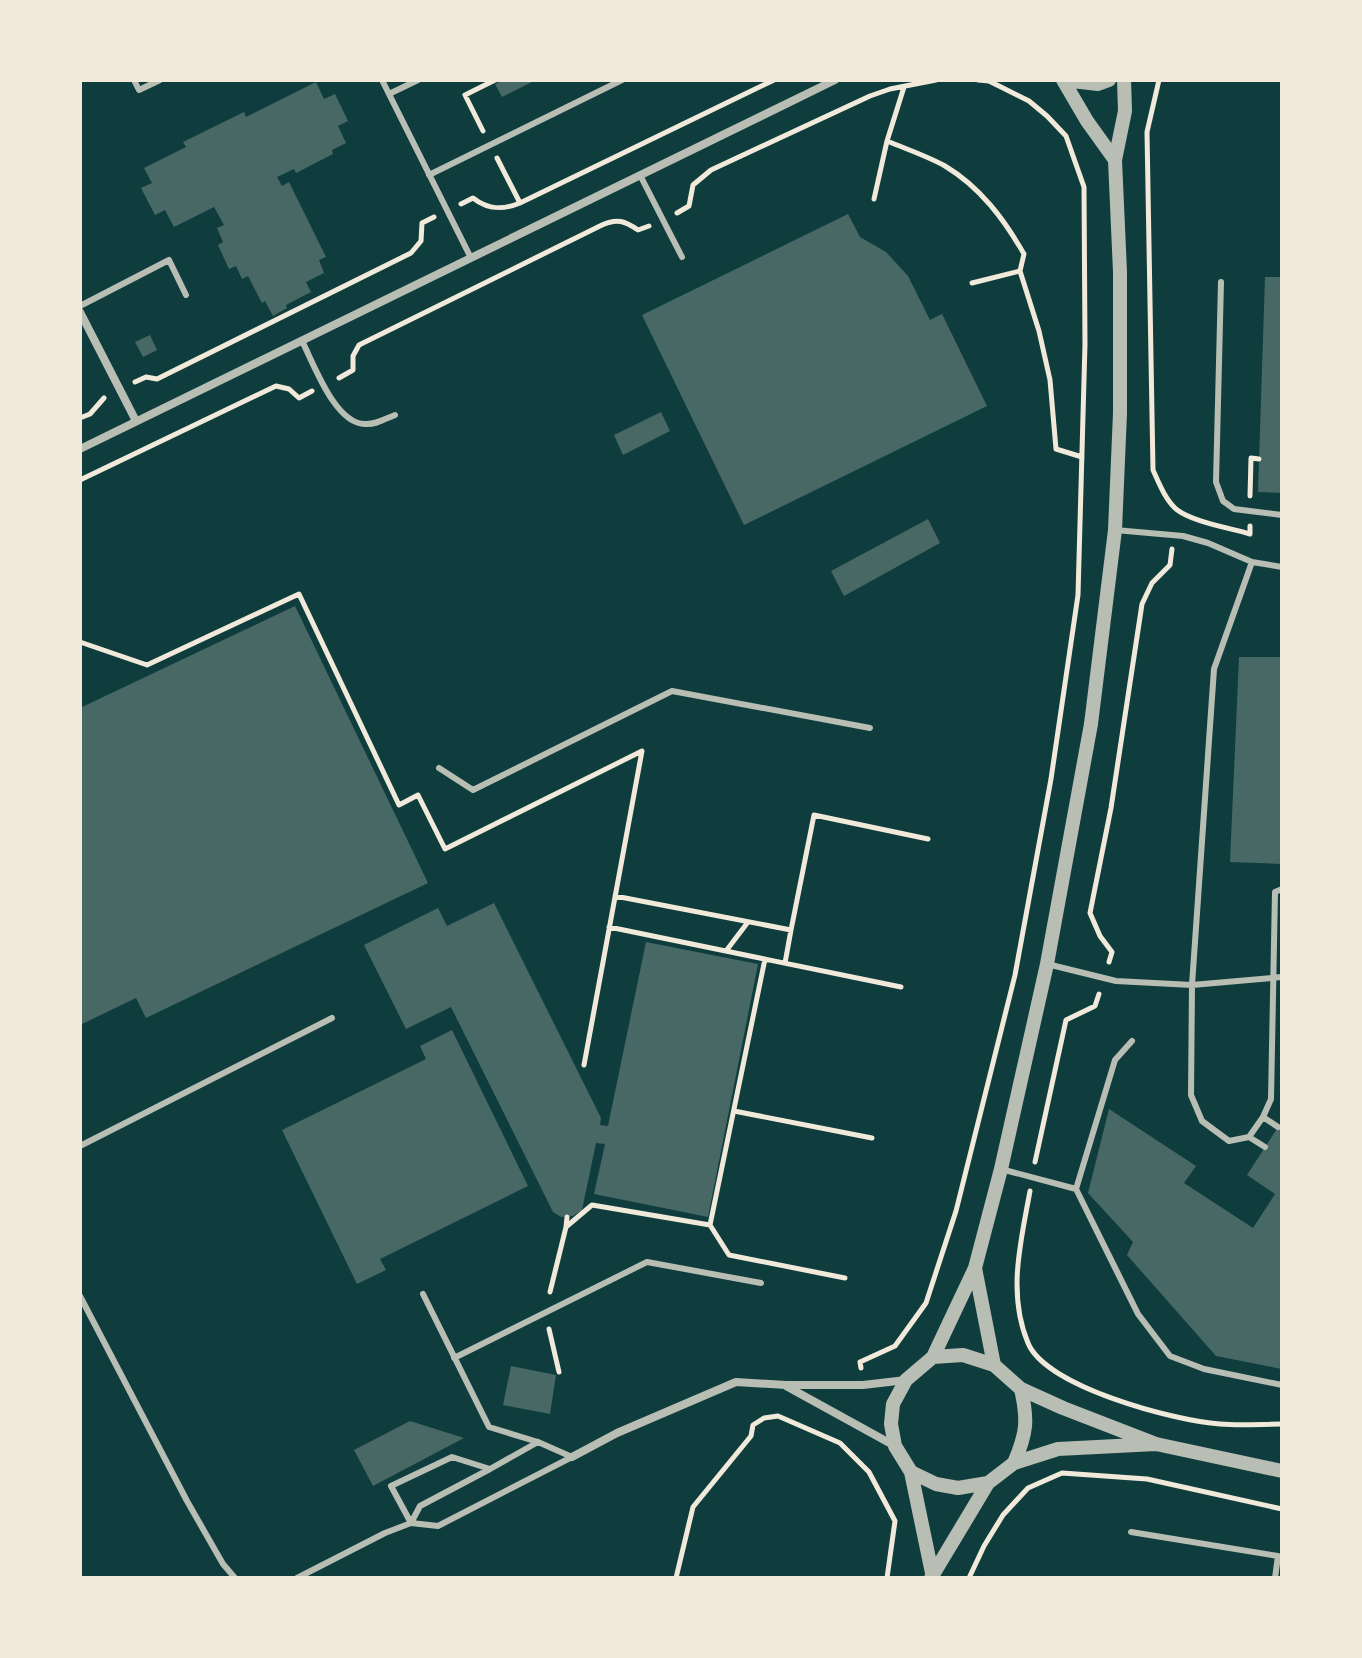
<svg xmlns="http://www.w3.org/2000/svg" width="1362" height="1658" font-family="Inter,sans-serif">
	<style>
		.building { fill: #486865 }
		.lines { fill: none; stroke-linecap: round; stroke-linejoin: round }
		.path { stroke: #f1e9da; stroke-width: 5 }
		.service { stroke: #b8beb3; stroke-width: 6 }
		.minor { stroke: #b8beb3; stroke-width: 8 }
		.tertiary { stroke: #b8beb3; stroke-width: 14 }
	</style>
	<rect width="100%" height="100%" fill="#0f3d3e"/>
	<path class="building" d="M 503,80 L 536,80 L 502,97 L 495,84 Z
		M 316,82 L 324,99 L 335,94 L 348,121 L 338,126 L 346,143 L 332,150 L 333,154 L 296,173 L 294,169 L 277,177 L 282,186 L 289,182 L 326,257 L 319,260 L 324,273 L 306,282 L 311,292 L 286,305 L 287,308 L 273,316 L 265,301 L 262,303 L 248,276 L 242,279 L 236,266 L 229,269 L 218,245 L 223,242 L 217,228 L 224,225 L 214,207 L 174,227 L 165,210 L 155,215 L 141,188 L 152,183 L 144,168 L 186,147 L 183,142 L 244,112 L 246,117 Z
		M 848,214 L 860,237 L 886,252 L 908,276 L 930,320 L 942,314 L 987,406 L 744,525 L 642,315 Z
		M 1265,277 L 1282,277 L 1282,493 L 1258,492 Z
		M 150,335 L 157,350 L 143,357 L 135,342 Z
		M 661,412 L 670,431 L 623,455 L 614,435 Z
		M 928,519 L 940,543 L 844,596 L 831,571 Z
		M 295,606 L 428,883 L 146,1018 L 136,998 L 80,1025 L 80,708 Z
		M 1239,657 L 1282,657 L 1282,864 L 1230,862 Z
		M 494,903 L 601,1118 L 600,1125 L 608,1126 L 646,942 L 758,964 L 708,1217 L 594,1194 L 605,1144 L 596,1143 L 582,1210 L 573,1216 L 561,1217 L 553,1212 L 451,1007 L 406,1029 L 364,945 L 438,908 L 447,926 Z
		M 452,1030 L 528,1186 L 380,1259 L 386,1270 L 357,1284 L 282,1130 L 426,1059 L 420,1046 Z
		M 1109,1109 L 1196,1166 L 1184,1183 L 1253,1228 L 1275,1194 L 1247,1175 L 1282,1121 L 1282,1369 L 1216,1356 L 1127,1255 L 1133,1242 L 1088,1193 Z
		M 511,1366 L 556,1375 L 550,1414 L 503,1405 Z
		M 410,1421 L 464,1438 L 373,1486 L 354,1450 Z"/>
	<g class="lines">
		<path class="path" d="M 1159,80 L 1147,132 L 1153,470 C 1159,483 1165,499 1176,509 C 1192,522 1230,528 1250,534 L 1250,526
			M 483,131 L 465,95 L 495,80
			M 887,141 C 906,149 927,156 945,166 C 980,187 1004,219 1024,254 L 1020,271 L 1039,331 L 1050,380 L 1056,449 L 1082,457
			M 497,158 L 520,203
			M 874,199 L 887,141 L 904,87
			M 461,204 L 473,198 C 488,210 503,210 520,203 L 774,80
			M 677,213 L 689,206 L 693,185 L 711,170 L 870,96 L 890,89 L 936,80
			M 972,283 L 1020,271
			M 339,378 L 353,370 L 353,356 L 359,345 L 602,225 C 617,218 625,221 638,230 L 649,226
			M 135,382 L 146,377 L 157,379 L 411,253 L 421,241 L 422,223 L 434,217
			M 80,418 L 90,414 L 104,398
			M 80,480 L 276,386 L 289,389 L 299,398 L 312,391
			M 1250,496 L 1251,458 L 1259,459
			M 80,642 L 147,665 L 299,594 L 399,805 L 418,795 L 445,849 L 642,751 L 584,1065
			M 615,896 L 791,930 L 814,815 L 928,839
			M 609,927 L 901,987
			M 726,951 L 748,922
			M 1109,962 L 1112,952 L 1100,936 L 1090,913 L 1111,808 L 1142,604 L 1152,583 L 1170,565 L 1172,549
			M 785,963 L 791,930
			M 734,1111 L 872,1138
			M 1035,1162 L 1066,1020 L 1095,1006 L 1099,994
			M 1030,1191 C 1021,1241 1007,1293 1028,1343 C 1046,1387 1175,1421 1220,1424 C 1241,1426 1262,1424 1282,1424
			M 567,1217 L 566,1227 L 592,1205 L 710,1225 L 765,959
			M 710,1225 L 729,1255 L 845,1278
			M 550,1292 L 566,1227
			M 549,1329 L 559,1372
			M 861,1368 L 860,1362 L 895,1346 L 926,1303 L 956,1211 L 1015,975 L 1051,779 L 1078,595 L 1085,344 L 1084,187 L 1066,136 L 1047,116 L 1029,101 L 989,81 L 978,80
			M 676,1578 L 693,1507 L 751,1436 L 753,1425 L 764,1418 L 778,1416 L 840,1443 L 869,1472 L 895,1521 L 887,1578
			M 969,1578 L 984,1546 L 1003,1515 L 1028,1488 L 1062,1473 L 1147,1479 L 1282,1509"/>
		<path class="service" d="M 134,80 L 139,90 L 160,80
			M 382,80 L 470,256
			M 389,94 L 418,80
			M 429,175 L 622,80
			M 640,175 L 682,257
			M 1221,282 L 1216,482 L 1223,501 L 1234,509 L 1282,515
			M 80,306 L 169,260 L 186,295
			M 302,341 C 314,364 335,424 365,424 C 375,425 385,419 395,415
			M 1115,530 L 1183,536 L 1208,543 L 1252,562 L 1282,567
			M 1252,562 L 1214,669 L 1192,985 L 1191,1095 L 1202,1121 L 1229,1141 L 1249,1137 L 1263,1117 L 1271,1099 L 1275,892 L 1282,889
			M 439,768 L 473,790 L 672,691 L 870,728
			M 1047,964 L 1116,981 L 1192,985 L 1282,977
			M 1132,1041 L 1115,1060 L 1076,1189 L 1138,1314 L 1170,1356 L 1204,1369 L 1282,1385
			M 1263,1117 L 1278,1127
			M 1249,1137 L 1265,1147
			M 80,1146 L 332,1018
			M 1001,1169 L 1076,1189
			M 423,1294 L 489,1427 L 538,1442 L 572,1457
			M 80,1296 L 187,1501 L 223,1564 L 235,1578
			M 454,1358 L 647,1262 L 761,1283
			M 411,1523 L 391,1486 L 452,1457 L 490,1469 L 538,1442
			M 411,1523 L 420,1506 L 490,1469
			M 1131,1532 L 1278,1556
			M 297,1578 L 385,1533 L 411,1523 L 438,1526 L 572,1457
			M 1275,1578 L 1278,1556 L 1281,1557"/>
		<path class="minor" d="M 80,312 L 136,421
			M 80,449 L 835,80
			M 786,1386 L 895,1446
			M 572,1457 L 617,1433 L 736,1382 L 786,1385 L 863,1385 L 906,1380"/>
		<path class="tertiary" d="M 1063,80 L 1087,121 L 1115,160
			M 1063,80 L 1098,84 L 1109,80
			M 975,1268 L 994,1365
			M 933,1357 L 975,1268 L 1001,1169 L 1047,964 L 1091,724 L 1115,530 L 1120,413 L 1120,272 L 1115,160 L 1125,111 L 1124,80
			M 1156,1444 L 1058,1449 L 1014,1463 L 988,1483 L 958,1488 L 936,1484 L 911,1472 L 895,1446 L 891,1424 L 893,1404 L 906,1380 L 933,1357 L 963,1355 L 994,1365 L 1021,1389 L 1063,1408 L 1156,1444 L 1282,1471
			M 1014,1463 C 1027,1433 1028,1420 1021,1389
			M 911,1472 L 932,1573
			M 931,1578 L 988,1483"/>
	</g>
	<rect width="1362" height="1658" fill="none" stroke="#f1e9da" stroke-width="164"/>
</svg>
